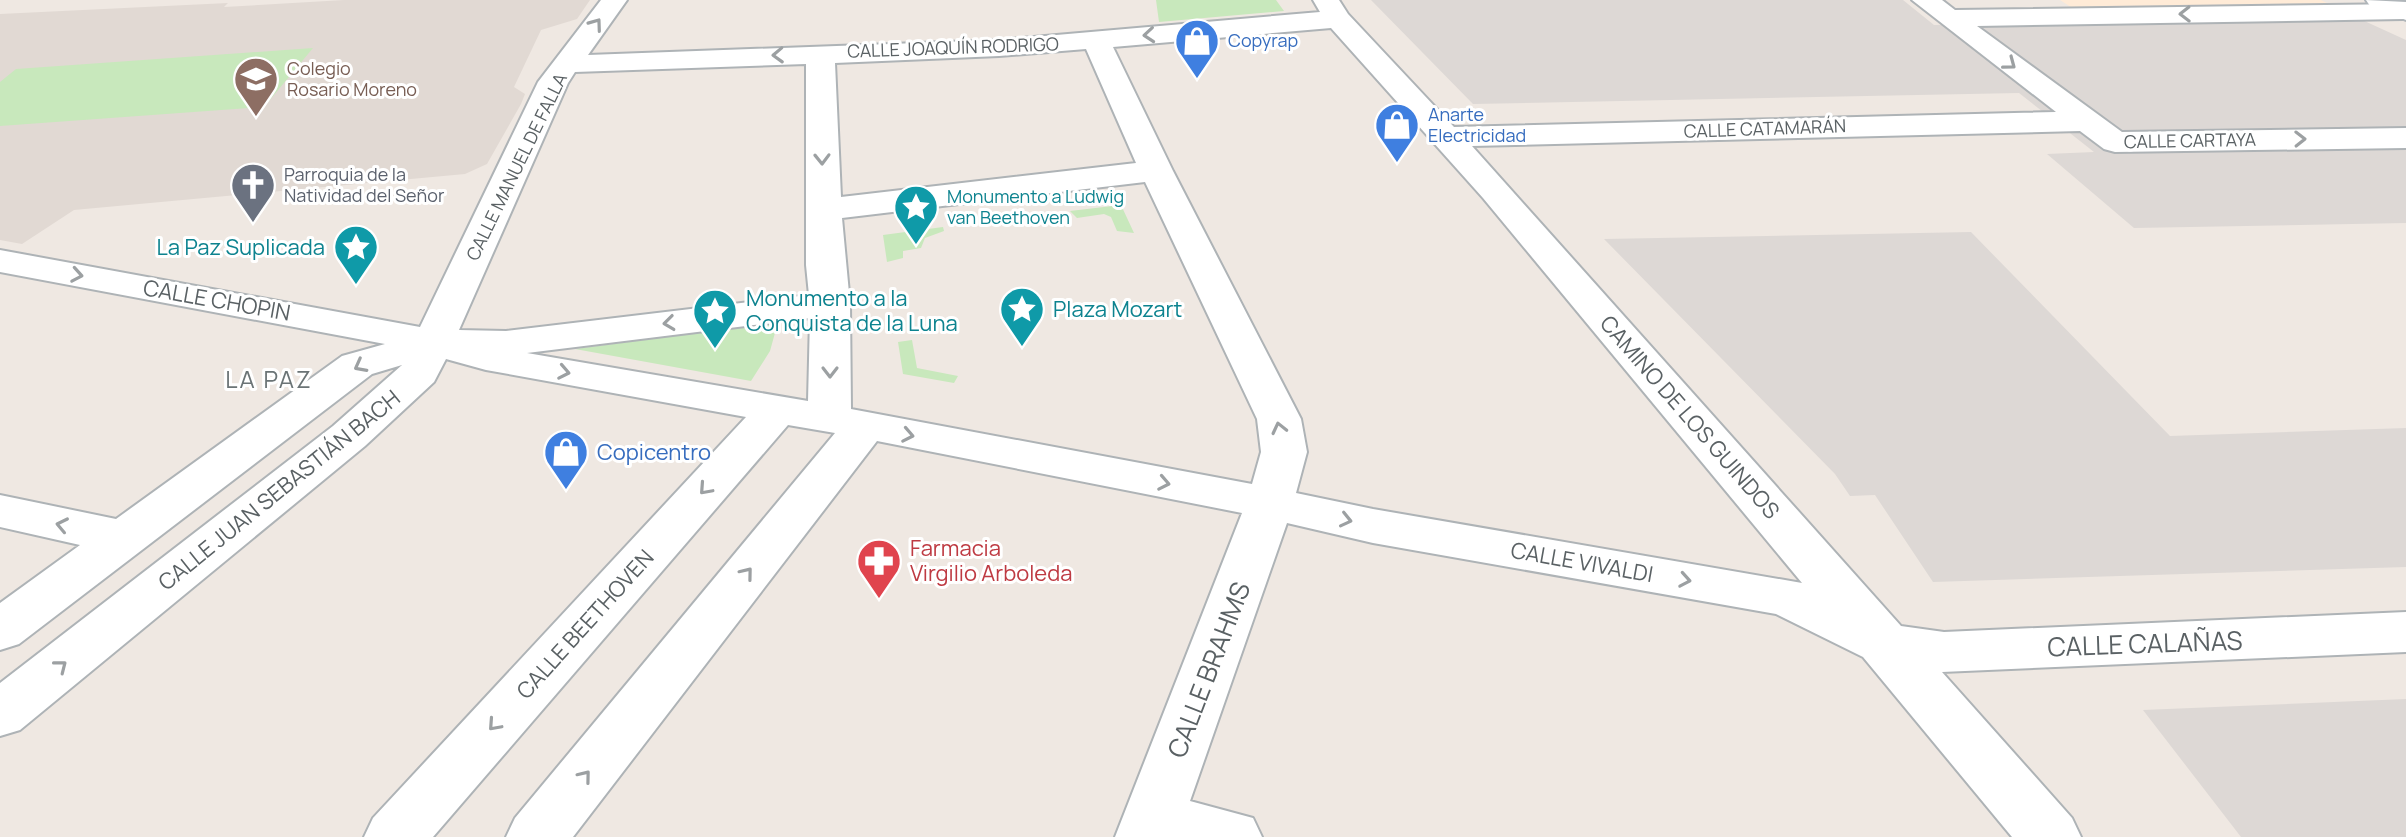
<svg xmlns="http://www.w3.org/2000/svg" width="2406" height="837" font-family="Manrope,sans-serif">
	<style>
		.commercial { fill: #ffebd7 }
		.industrial { fill: #ddd8d5 }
		.education { fill: #e1d9d3 }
		.green { fill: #c8e8bc }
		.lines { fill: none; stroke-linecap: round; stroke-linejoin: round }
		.street-casing { stroke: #aeb3b6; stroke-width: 4 }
		.secondary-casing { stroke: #afb5b9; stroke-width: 4 }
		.street { fill: #fff; fill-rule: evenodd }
		.secondary { fill: #fff; fill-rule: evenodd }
		.oneway { stroke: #9ca0a2 }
		.labels { text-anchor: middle; stroke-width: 6; stroke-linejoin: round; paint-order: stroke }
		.far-shop-label { font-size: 18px; fill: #366cbe; stroke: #fff; text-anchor: start }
		.far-street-label { font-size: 18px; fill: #5a6164; stroke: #fff }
		.far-education-label { font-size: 18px; fill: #785e54; stroke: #fff; text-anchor: start }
		.far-worship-label { font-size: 18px; fill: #5b616d; stroke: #fff; text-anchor: start }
		.far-culture-label { font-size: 18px; fill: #0d838f; stroke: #fff; text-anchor: start }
		.culture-label { font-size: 22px; fill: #0d838f; stroke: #fff; text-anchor: start }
		.street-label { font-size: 22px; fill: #5a6164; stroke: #fff }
		.shop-label { font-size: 22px; fill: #366cbe; stroke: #fff; text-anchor: start }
		.health-label { font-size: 22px; fill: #be3a42; stroke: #fff; text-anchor: start }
		.neighbourhood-label { font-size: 24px; letter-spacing: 2px; fill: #6b7476; stroke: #fff }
		.near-street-label { font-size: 26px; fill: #5a6164; stroke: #fff }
	</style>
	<rect width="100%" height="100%" fill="#efe8e2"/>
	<path class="commercial" d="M 2060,0 L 2321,0 L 2333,6 L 2074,9 Z"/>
	<path class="industrial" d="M 1371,0 L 1903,0 L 1934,25 L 2360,19 L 2406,40 L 2406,223 L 2134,228 L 2047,154 L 2094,152 L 2019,93 L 1473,104 Z
		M 1971,232 L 2170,436 L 2406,428 L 2406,567 L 1933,582 L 1875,495 L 1850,496 L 1835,474 L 1604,239 Z
		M 2406,699 L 2406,837 L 2241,837 L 2143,710 Z"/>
	<path class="education" d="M 344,0 L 590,0 L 577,19 L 541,30 L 514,87 L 525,94 L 521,104 L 487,164 L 465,174 L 74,210 L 22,244 L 0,240 L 0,14 L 228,3 L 224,7 Z"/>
	<path class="green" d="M 1156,0 L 1276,0 L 1284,11 L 1159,22 Z
		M 313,48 L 264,107 L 0,126 L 0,82 L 16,69 Z
		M 1121,205 L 1134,233 L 1117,231 L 1111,217 L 1104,214 L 1077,218 L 1070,211 Z
		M 943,227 L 944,231 L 925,238 L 921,248 L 903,251 L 903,258 L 887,262 L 883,235 Z
		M 778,322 L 770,351 L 751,381 L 575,349 Z
		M 912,340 L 917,368 L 958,376 L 954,383 L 903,374 L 898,342 Z"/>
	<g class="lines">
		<g class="street-casing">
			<path id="street" d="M 601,0 L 627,0 L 588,55 L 999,40 L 1320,12 L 1313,0 L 1339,0 L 1348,14 L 1454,127 L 2056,112 L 1912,0 L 1942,0 L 1955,10 L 2406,4 L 2406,18 L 2403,19 L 1977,26 L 2122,132 L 2406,128 L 2406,148 L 2115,152 L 2104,149 L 2080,131 L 1472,146 L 1901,626 L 1944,632 L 2406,612 L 2406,652 L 1942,672 L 2072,818 L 2081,837 L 2012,837 L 1863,657 L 1776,614 L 1373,543 L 1287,523 L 1190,801 L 1253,818 L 1262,837 L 1115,837 L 1242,513 L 877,441 L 573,837 L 506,837 L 515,818 L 835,433 L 788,425 L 433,837 L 364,837 L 373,818 L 746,417 L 486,370 L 446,359 L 434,382 L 365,446 L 20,730 L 0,736 L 0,683 L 333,426 L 402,365 L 372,374 L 19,644 L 0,650 L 0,603 L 80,545 L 0,527 L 0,495 L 116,519 L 342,356 L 385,344 L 0,272 L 0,250 L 420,327 L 538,82 ZM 1331,28 L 1483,198 L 1802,583 L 1373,509 L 1296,493 L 1307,452 L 1301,419 L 1173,171 L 1113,47 ZM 1086,49 L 1136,163 L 841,197 L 835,63 L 999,56 ZM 806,64 L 806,265 L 809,295 L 506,331 L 459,330 L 568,83 L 575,72 ZM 1145,182 L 1257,419 L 1261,452 L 1252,484 L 851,409 L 850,304 L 842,218 ZM 810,318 L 808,401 L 527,353 Z"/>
		</g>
		<g class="secondary-casing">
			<path id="secondary" d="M 2366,0 L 2406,2 L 2406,20 L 2370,6 Z"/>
		</g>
		<use href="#street" class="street"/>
		<use href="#secondary" class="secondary"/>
	</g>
	<defs><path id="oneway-chevron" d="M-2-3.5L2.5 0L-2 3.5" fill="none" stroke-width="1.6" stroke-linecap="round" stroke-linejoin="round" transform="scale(2)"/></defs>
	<g class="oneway">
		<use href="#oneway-chevron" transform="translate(2185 14) rotate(179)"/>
		<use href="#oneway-chevron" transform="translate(596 24) rotate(-54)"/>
		<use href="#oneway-chevron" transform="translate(1149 35) rotate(175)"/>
		<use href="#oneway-chevron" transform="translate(778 55) rotate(178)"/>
		<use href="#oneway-chevron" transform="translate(2010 64) rotate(37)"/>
		<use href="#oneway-chevron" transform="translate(2300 139) rotate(-1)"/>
		<use href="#oneway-chevron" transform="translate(822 159) rotate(89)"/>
		<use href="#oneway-chevron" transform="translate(77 275) rotate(10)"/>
		<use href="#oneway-chevron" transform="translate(669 323) rotate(173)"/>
		<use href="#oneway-chevron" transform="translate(360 366) rotate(152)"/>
		<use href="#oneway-chevron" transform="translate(564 372) rotate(11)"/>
		<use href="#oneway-chevron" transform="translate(830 372) rotate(90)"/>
		<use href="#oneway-chevron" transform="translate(1279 428) rotate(-103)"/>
		<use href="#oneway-chevron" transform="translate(908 435) rotate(11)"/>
		<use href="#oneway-chevron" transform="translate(1164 483) rotate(11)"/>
		<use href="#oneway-chevron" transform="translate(705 489) rotate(132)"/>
		<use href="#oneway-chevron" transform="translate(1346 520) rotate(13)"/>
		<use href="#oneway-chevron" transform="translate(62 525) rotate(-168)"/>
		<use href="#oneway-chevron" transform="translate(747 573) rotate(-51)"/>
		<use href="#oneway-chevron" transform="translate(1685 580) rotate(10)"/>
		<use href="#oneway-chevron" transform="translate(61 666) rotate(-38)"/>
		<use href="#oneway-chevron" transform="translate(494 725) rotate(132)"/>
		<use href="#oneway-chevron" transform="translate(585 776) rotate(-51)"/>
	</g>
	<defs>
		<g id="shop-pin" transform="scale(2.3)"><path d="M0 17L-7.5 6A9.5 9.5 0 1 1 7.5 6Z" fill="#3f7fe0" stroke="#fff"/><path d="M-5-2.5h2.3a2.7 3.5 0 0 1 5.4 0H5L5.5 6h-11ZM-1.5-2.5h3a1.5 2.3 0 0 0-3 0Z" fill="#fff"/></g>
		<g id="school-pin" transform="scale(2.3)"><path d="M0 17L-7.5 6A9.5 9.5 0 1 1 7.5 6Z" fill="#8d6e63" stroke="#fff"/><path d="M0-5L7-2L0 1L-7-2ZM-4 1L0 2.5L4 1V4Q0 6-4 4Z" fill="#fff"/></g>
		<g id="church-pin" transform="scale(2.3)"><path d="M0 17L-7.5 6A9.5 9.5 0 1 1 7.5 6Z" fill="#6b7280" stroke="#fff"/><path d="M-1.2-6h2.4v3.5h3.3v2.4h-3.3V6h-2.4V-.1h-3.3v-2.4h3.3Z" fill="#fff"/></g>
		<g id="sight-pin" transform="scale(2.3)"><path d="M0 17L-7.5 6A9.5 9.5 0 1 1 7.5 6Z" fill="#0f9aa8" stroke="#fff"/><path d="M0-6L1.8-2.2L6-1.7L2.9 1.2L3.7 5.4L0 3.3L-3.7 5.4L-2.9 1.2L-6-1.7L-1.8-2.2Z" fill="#fff"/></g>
		<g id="pharmacy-pin" transform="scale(2.3)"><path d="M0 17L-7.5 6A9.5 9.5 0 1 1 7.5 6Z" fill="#e0444e" stroke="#fff"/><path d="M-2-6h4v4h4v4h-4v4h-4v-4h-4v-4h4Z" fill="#fff"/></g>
	</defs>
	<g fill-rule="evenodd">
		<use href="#shop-pin" x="1197" y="41"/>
		<use href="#school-pin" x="256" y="79"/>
		<use href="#shop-pin" x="1397" y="125"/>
		<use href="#church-pin" x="253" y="185"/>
		<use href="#sight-pin" x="916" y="207"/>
		<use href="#sight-pin" x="356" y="247"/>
		<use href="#sight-pin" x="1022" y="309"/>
		<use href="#sight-pin" x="715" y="311"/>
		<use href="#shop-pin" x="566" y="452"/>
		<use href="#pharmacy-pin" x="879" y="561"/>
	</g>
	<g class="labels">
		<g class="far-shop-label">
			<text x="1228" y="47">Copyrap</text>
			<text x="1428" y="121">Anarte<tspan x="1428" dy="21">Electricidad</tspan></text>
		</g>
		<g class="far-street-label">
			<text transform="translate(953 48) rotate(-2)" y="6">CALLE JOAQUÍN RODRIGO</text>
			<text transform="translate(1765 129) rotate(-2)" y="6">CALLE CATAMARÁN</text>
			<text transform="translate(2190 141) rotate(-1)" y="6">CALLE CARTAYA</text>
			<text transform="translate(517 167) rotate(-64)" y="6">CALLE MANUEL DE FALLA</text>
		</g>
		<g class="far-education-label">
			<text x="287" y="75">Colegio<tspan x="287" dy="21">Rosario Moreno</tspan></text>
		</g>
		<g class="far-worship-label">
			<text x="284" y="181">Parroquia de la<tspan x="284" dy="21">Natividad del Señor</tspan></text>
		</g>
		<g class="far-culture-label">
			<text x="947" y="203">Monumento a Ludwig<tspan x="947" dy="21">van Beethoven</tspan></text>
		</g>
		<g class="culture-label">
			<text x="325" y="255" text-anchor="end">La Paz Suplicada</text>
			<text x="746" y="306">Monumento a la<tspan x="746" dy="25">Conquista de la Luna</tspan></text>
			<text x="1053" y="317">Plaza Mozart</text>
		</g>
		<g class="street-label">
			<text transform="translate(217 300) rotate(10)" y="8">CALLE CHOPIN</text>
			<text transform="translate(1690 417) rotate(49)" y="8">CAMINO DE LOS GUINDOS</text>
			<text transform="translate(279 490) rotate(-39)" y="8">CALLE JUAN SEBASTIÁN BACH</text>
			<text transform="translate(1582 562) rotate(10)" y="8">CALLE VIVALDI</text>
			<text transform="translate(585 624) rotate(-48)" y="8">CALLE BEETHOVEN</text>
		</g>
		<g class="shop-label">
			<text x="597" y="460">Copicentro</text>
		</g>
		<g class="health-label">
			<text x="910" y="556">Farmacia<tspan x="910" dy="25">Virgilio Arboleda</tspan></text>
		</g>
		<g class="neighbourhood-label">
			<text x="269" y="388">LA PAZ</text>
		</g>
		<g class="near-street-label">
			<text transform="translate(2145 644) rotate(-2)" y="9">CALLE CALAÑAS</text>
			<text transform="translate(1209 670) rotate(-69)" y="9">CALLE BRAHMS</text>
		</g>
	</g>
</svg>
